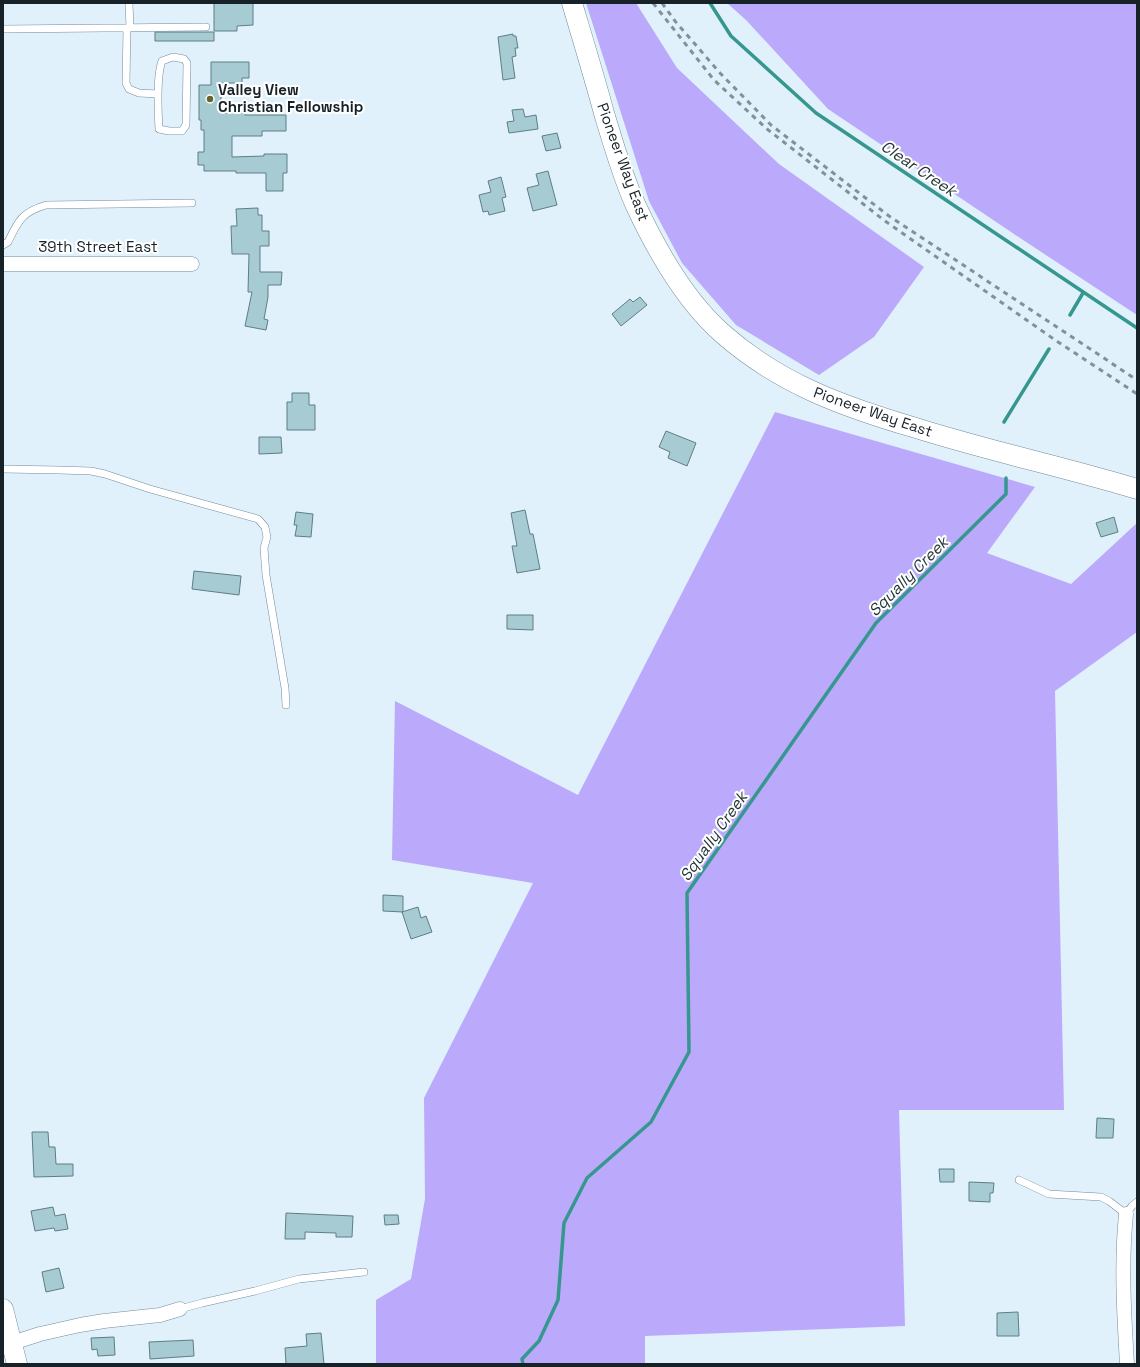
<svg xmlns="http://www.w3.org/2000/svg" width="1140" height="1367" font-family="'Space Grotesk',sans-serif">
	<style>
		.forest { fill: #bba9fb }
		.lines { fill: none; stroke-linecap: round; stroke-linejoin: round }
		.stream { stroke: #36978f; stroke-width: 3.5 }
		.building { fill: #a7cbd2; stroke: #5d7e85 }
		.lane-casing { stroke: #738c9d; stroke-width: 8 }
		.street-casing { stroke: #738c9d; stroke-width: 15 }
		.secondary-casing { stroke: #738c9d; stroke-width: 21 }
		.lane { stroke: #fff; stroke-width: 7 }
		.street { stroke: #fff; stroke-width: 14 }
		.secondary { stroke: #fff; stroke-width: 20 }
		.rail { stroke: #839099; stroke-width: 3; stroke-dasharray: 5 5; stroke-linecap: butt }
		.poi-dot { fill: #686430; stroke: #fff; stroke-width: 1.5 }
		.labels { text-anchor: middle; stroke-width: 4; stroke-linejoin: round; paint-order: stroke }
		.poi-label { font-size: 15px; font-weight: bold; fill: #172128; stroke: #fff; text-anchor: start }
		.street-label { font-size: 15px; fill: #172128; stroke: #fff }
		.water-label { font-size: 16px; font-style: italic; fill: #1f3532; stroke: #fff }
	</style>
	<rect width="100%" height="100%" fill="#e0f1fc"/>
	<path class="forest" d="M 586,3 L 636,3 L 677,68 L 779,164 L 924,267 L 874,337 L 819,375 L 736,325 L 682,263 L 649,201 Z
		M 727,3 L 1137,3 L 1137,315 L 1017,236 L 828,109 L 746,20 Z
		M 775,412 L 1035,487 L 987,553 L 1071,584 L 1137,523 L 1137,632 L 1055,691 L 1064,1110 L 899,1110 L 905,1326 L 645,1336 L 645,1364 L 376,1364 L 376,1300 L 411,1279 L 425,1199 L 424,1098 L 533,883 L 392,860 L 395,701 L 578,795 Z"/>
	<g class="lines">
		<path class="stream" d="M 710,3 L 731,36 L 816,113 L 1137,328
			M 1070,315 L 1083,293
			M 1004,422 L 1049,349
			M 523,1364 L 522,1359 L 539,1341 L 558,1300 L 564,1223 L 587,1178 L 651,1122 L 689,1052 L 687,893 L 876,623 L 1006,494 L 1006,478"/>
	</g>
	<path class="building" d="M 214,3 L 253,3 L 253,25 L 237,26 L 237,31 L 214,31 Z
		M 155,32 L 214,32 L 214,41 L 155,41 Z
		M 513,34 L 513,36 L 516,36 L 518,48 L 515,48 L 516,56 L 512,57 L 515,78 L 503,80 L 498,37 Z
		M 211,62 L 249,62 L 249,78 L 242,78 L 242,83 L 221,83 L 221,113 L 245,113 L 245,115 L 286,115 L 286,131 L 262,131 L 262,136 L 232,136 L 232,157 L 264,156 L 264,154 L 287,154 L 287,173 L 283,173 L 283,191 L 266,191 L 266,173 L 236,173 L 236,171 L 204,171 L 204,165 L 198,165 L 198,152 L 204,152 L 204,130 L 201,130 L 201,120 L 199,120 L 199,85 L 211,85 Z
		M 523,109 L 525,117 L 536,115 L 538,129 L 509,133 L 507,122 L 514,121 L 512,110 Z
		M 557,133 L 561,148 L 546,151 L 542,136 Z
		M 548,171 L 557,205 L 533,211 L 527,188 L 539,185 L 536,174 Z
		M 501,177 L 506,197 L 502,198 L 505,211 L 489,215 L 488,211 L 483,212 L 479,195 L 491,192 L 488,181 Z
		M 258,208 L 258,215 L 262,215 L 262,231 L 269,231 L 269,246 L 260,246 L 260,272 L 282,272 L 281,285 L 268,285 L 268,297 L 264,319 L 268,320 L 266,330 L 245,326 L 252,292 L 248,292 L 249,254 L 232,254 L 231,226 L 237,226 L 236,209 Z
		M 640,297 L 647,305 L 621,326 L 612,314 L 630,299 L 633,302 Z
		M 292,393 L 309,393 L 309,405 L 315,405 L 315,430 L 287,430 L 287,402 L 292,402 Z
		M 666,431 L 696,443 L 687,466 L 668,458 L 670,452 L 659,447 Z
		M 259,437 L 281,437 L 282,453 L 259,454 Z
		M 525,510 L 530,534 L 533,534 L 540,569 L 517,573 L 512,546 L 517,546 L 511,513 Z
		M 296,512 L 313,514 L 311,537 L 295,536 L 297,525 L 294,525 Z
		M 1114,517 L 1118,532 L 1101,537 L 1096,523 Z
		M 194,571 L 241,576 L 239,595 L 192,589 Z
		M 507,615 L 533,615 L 533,630 L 507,629 Z
		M 383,895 L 403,896 L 403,912 L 383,911 Z
		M 418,907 L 421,918 L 426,916 L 432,932 L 411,939 L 402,912 Z
		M 1097,1118 L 1114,1119 L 1113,1138 L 1096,1138 Z
		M 32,1132 L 48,1132 L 49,1147 L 55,1147 L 56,1164 L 73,1164 L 73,1176 L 34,1177 Z
		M 939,1169 L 954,1169 L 954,1182 L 940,1182 Z
		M 969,1182 L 994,1183 L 993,1193 L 990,1193 L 990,1202 L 969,1201 Z
		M 53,1207 L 55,1216 L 65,1214 L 68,1229 L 55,1231 L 54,1228 L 35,1231 L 31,1211 Z
		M 286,1213 L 353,1216 L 352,1237 L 336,1237 L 336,1233 L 305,1232 L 305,1239 L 285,1239 Z
		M 384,1215 L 398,1215 L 399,1224 L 385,1225 Z
		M 59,1268 L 64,1288 L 46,1292 L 42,1272 Z
		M 1018,1312 L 1019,1336 L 997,1336 L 997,1313 Z
		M 321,1333 L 324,1364 L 286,1364 L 285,1348 L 307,1346 L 306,1334 Z
		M 114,1337 L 115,1355 L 98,1356 L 97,1349 L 92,1350 L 91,1338 Z
		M 193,1340 L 194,1356 L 150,1359 L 149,1342 Z"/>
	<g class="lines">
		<g class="lane-casing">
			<path id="lane" d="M 129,3 L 130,28
				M 127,28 L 126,83 L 129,89 L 139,93 L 158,94
				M 3,29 L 206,27
				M 173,57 L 184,59 L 187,63 L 186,125 L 182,131 L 169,131 L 159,129 C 158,111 156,77 162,61 Z
				M 3,245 L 8,242 C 18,221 22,212 46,205 L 192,203
				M 3,469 L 59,470 L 91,471 L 105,474 L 150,489 L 258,519 L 265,527 L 267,537 L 264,548 L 266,575 L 285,688 L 286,705
				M 1019,1180 L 1049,1194 L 1101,1197 L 1109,1201 L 1126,1214 L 1132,1206 L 1137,1202
				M 180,1309 L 202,1303 L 255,1291 L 299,1279 L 364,1272"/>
		</g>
		<g class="street-casing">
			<path id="street" d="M 3,264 L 192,264
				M 1126,1214 C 1121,1264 1124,1314 1127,1364
				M 12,1343 L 40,1334 L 80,1325 L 104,1321 L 160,1315 L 180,1309"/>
		</g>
		<g class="secondary-casing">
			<path id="secondary" d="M 572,3 C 583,40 594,76 604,113 C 613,143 623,178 636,206 C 657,251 685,301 723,334 C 780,384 844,407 916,428 C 989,451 1064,467 1137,489
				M 3,1309 L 17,1364"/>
		</g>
		<use href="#lane" class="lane"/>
		<use href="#street" class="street"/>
		<use href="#secondary" class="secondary"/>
		<path class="rail" d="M 653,3 L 714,80 L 767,129 L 885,221 L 1058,342 L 1137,394
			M 662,3 L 675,21 L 720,73 L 771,125 L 889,216 L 1137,380"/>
	</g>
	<circle class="poi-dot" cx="210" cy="99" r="4"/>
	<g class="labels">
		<g class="poi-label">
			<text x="218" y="95">Valley View<tspan x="218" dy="17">Christian Fellowship</tspan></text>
		</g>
		<g class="street-label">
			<text transform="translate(623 162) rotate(70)" y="5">Pioneer Way East</text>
			<text x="98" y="252">39th Street East</text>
			<text transform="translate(873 412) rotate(19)" y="5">Pioneer Way East</text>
		</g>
		<g class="water-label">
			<text transform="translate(919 168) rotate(34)" y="6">Clear Creek</text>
			<text transform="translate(908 576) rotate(-45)" y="6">Squally Creek</text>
			<text transform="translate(713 836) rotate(-55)" y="6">Squally Creek</text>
		</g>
	</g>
	<rect width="1140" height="1367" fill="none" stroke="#172128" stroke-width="8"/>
</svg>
